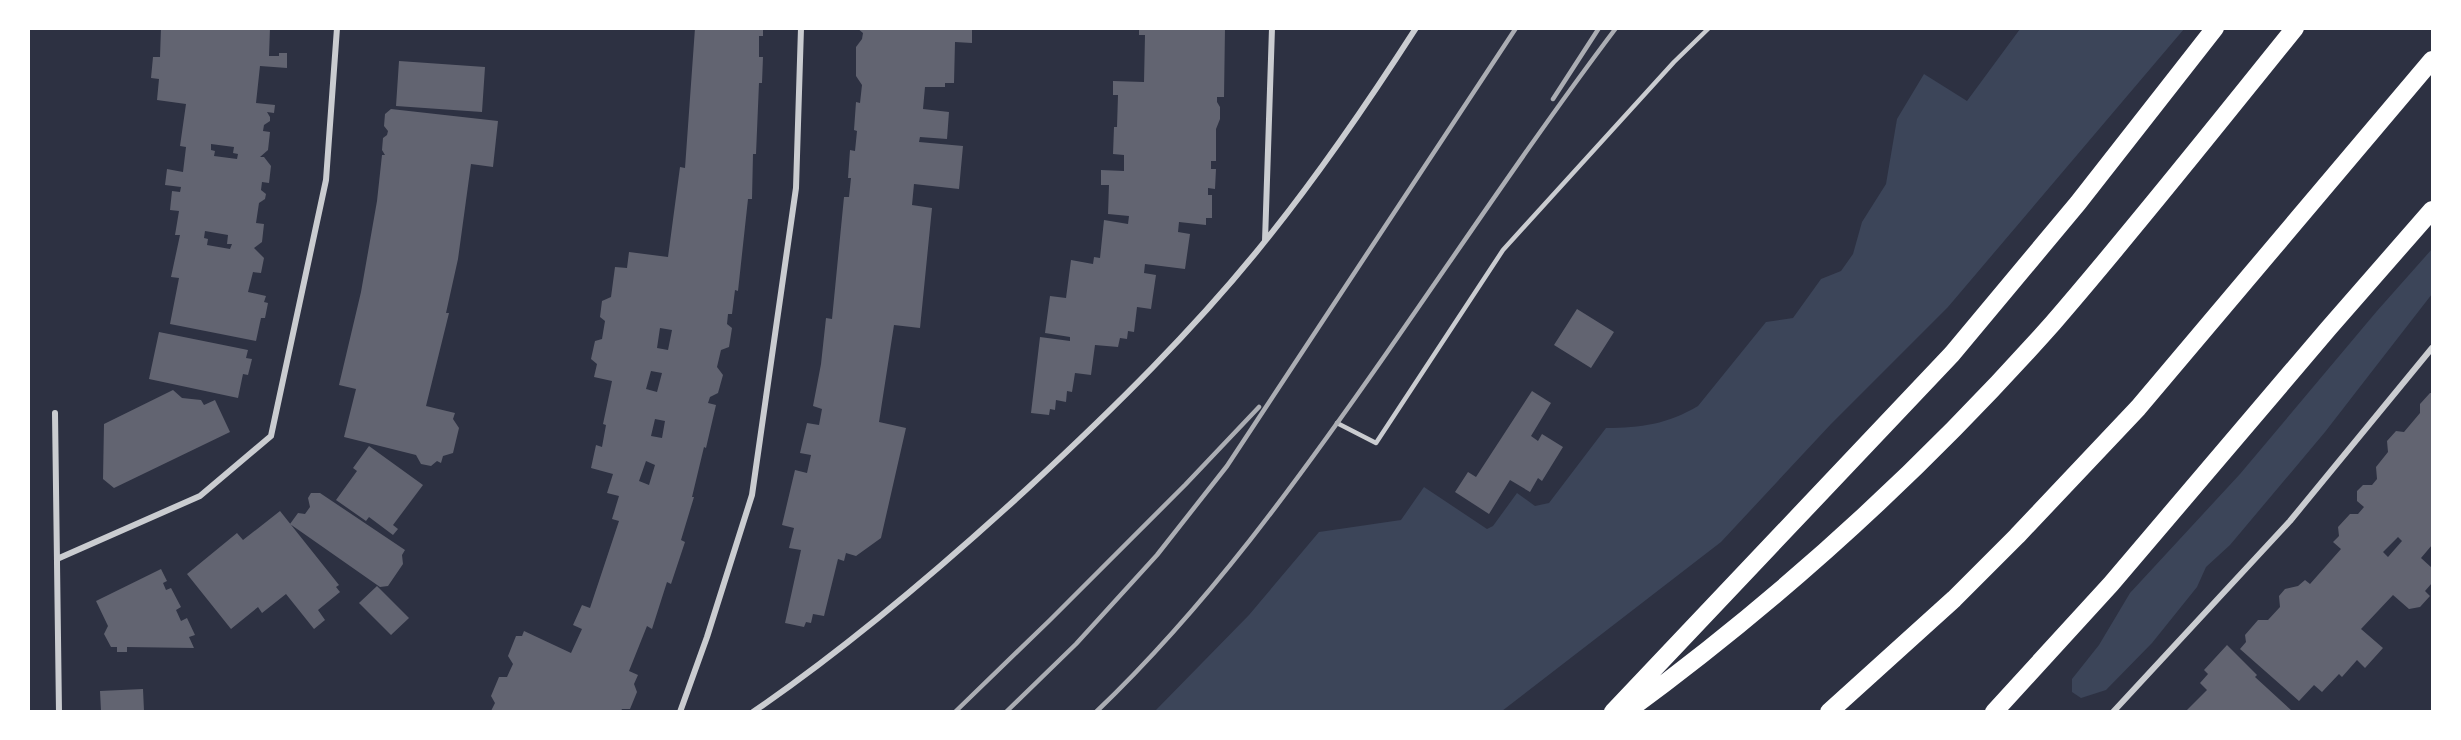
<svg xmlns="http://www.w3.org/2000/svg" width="2461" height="740" font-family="Quicksand,sans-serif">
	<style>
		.green { fill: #3c4559 }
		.building { fill: #626471; fill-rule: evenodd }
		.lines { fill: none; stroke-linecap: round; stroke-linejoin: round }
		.service { stroke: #caccd0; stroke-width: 4.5 }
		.minor { stroke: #caccd0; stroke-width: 6 }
		.motorway { stroke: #fff; stroke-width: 18 }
		.rail { stroke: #abadb3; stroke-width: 4.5 }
	</style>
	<rect width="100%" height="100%" fill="#2d3142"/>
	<path class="green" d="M 2020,29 L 2184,29 L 1948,307 L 1831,424 L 1721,542 L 1502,711 L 1155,711 L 1249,615 L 1319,532 L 1401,520 L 1424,487 L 1487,529 L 1493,526 L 1517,493 L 1535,506 L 1549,503 L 1606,428 C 1641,428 1668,424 1698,406 L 1766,322 L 1793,318 L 1821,279 L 1841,271 L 1853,254 L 1862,222 L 1886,184 L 1897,119 L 1924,74 L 1967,101 Z
		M 2432,249 L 2432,294 L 2373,370 L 2325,432 L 2230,545 L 2206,567 L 2197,587 L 2152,643 L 2106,690 L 2081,698 L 2072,692 L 2072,679 L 2099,645 L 2130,593 L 2240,474 L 2377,311 Z"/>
	<path class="building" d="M 161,28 L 270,28 L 269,56 L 279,56 L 279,53 L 287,53 L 287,68 L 260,66 L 256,103 L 275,105 L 274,113 L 267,112 L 270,117 L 270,121 L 264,125 L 263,131 L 270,132 L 268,150 L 260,157 L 264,157 L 271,166 L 269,183 L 262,182 L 261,190 L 266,194 L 265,199 L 259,203 L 256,223 L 264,224 L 262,242 L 254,248 L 264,258 L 261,273 L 253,272 L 248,292 L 266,296 L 264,302 L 268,303 L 265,318 L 261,318 L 256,341 L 170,324 L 179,278 L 171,277 L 180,235 L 175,235 L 179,211 L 170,210 L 172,191 L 180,192 L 181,187 L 165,185 L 167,169 L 183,172 L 186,147 L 180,146 L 186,104 L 157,100 L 159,79 L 151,78 L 153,57 L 160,57 ZM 211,144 L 234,147 L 233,153 L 238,154 L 237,159 L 214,156 L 215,151 L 211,150 ZM 205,231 L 228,235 L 227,244 L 232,244 L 230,249 L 207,245 L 208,239 L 204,238 Z
		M 695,28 L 763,28 L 763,36 L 759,36 L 759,57 L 763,57 L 762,83 L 759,83 L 756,154 L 753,154 L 752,199 L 748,199 L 738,291 L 735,290 L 732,314 L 728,314 L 727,324 L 732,328 L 729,347 L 721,350 L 717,367 L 723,375 L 718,393 L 710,397 L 708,403 L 716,405 L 706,448 L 704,447 L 692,497 L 694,497 L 681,540 L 685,542 L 671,584 L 667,582 L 652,629 L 647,626 L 629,671 L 638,675 L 634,684 L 637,692 L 630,709 L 622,709 L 621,711 L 491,711 L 495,703 L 491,696 L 499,677 L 507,677 L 513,664 L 508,656 L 516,636 L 522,636 L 524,631 L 571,653 L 582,629 L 573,625 L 582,605 L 590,608 L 619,521 L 612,519 L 619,496 L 607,493 L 613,474 L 591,468 L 596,445 L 602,447 L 606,425 L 603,424 L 612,381 L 594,377 L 597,364 L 591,359 L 595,341 L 602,339 L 605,321 L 600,317 L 602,301 L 611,297 L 615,267 L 627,268 L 629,252 L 668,257 L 680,167 L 685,168 ZM 660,328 L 672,330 L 668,350 L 657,348 ZM 651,371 L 662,373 L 657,392 L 646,389 ZM 655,419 L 665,421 L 662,438 L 651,436 ZM 646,461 L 655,465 L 649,485 L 639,481 Z
		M 857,28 L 972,28 L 972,43 L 955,42 L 954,83 L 945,83 L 945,87 L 925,87 L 923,109 L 949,112 L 947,139 L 920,137 L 919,142 L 963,146 L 959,189 L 914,184 L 912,205 L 932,208 L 920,328 L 894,325 L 879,422 L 906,428 L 881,538 L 856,556 L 846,553 L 844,561 L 838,559 L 824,616 L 813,614 L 811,623 L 806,622 L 804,627 L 785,623 L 801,550 L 789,548 L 794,528 L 782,525 L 795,470 L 807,473 L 811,455 L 800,453 L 807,423 L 819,425 L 822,409 L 813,406 L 821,364 L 826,318 L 832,319 L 844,197 L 849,197 L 851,178 L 848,178 L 850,150 L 855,151 L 857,131 L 854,130 L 856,102 L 860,103 L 862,85 L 856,76 L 856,47 L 862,39 L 863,33 Z
		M 1139,28 L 1225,28 L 1224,97 L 1217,97 L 1217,102 L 1220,107 L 1220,119 L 1216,129 L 1216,161 L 1211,161 L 1211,169 L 1216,169 L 1215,189 L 1208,188 L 1208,195 L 1212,195 L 1212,218 L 1206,218 L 1206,225 L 1179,222 L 1178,232 L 1190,234 L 1185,269 L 1145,264 L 1144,273 L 1156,275 L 1151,309 L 1137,307 L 1134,332 L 1128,331 L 1127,339 L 1120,338 L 1118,347 L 1095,345 L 1091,375 L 1075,373 L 1072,392 L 1067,391 L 1066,402 L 1056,400 L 1055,410 L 1050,409 L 1049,415 L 1031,413 L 1040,337 L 1070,341 L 1070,337 L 1045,333 L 1050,296 L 1066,298 L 1071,260 L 1093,264 L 1094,257 L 1100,258 L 1104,220 L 1128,224 L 1129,216 L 1108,214 L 1109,185 L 1101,185 L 1101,170 L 1124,171 L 1124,155 L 1113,154 L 1114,127 L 1117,127 L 1118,95 L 1113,95 L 1113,81 L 1144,82 L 1145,35 L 1139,35 Z
		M 399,61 L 485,67 L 482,112 L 396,106 Z
		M 391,109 L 498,121 L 493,167 L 471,164 L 458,259 L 446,313 L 449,313 L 426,406 L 455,413 L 453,419 L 459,428 L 453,453 L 443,456 L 441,463 L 437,461 L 431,466 L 421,464 L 416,455 L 344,437 L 356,389 L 339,385 L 361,292 L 377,201 L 382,155 L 385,155 L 382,150 L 383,138 L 387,135 L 388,131 L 384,126 L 385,114 Z
		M 1577,309 L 1614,332 L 1591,368 L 1554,345 Z
		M 159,332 L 248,350 L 246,358 L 252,359 L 248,375 L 243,374 L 238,398 L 149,379 Z
		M 173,390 L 182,398 L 201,400 L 204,405 L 215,400 L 230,432 L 114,488 L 103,479 L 104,424 Z
		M 1532,391 L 1551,403 L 1531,436 L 1538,441 L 1542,434 L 1563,447 L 1542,481 L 1538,478 L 1530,492 L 1510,480 L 1489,514 L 1455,492 L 1468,472 L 1476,477 Z
		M 2430,393 L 2432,393 L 2432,545 L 2421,558 L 2432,568 L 2432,583 L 2425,591 L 2430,596 L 2420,607 L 2409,609 L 2393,595 L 2361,629 L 2383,648 L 2365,668 L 2357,660 L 2342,677 L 2339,674 L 2322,692 L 2314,685 L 2299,701 L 2240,649 L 2246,642 L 2245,635 L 2258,620 L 2268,620 L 2280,607 L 2279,596 L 2285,589 L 2298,586 L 2305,580 L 2310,584 L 2341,549 L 2333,542 L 2339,536 L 2338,527 L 2350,514 L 2358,514 L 2364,507 L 2357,501 L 2357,491 L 2363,485 L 2372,485 L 2377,479 L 2376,467 L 2388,452 L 2387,441 L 2396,431 L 2404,432 L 2420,413 L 2420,404 ZM 2398,537 L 2402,541 L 2388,557 L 2383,552 Z
		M 369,446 L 423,485 L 393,525 L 398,529 L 393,535 L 369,517 L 366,521 L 336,500 L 357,471 L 353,468 Z
		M 311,493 L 320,493 L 405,550 L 402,555 L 403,564 L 388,586 L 380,587 L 290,524 L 298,513 L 305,514 L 310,507 L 308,498 Z
		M 280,511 L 339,585 L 336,587 L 340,592 L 318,610 L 325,620 L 314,629 L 286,594 L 262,613 L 258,607 L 231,629 L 187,574 L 237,533 L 243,540 Z
		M 161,569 L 167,581 L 163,583 L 166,590 L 171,588 L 181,607 L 176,610 L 181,621 L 187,618 L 195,635 L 189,637 L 194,648 L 127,647 L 127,652 L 117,652 L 117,647 L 111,647 L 104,634 L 108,626 L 96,601 Z
		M 377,586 L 409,618 L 391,635 L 359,603 Z
		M 2227,645 L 2257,675 L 2255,677 L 2292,711 L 2186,711 L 2207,690 L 2200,683 L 2208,674 L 2204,670 Z
		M 143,689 L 144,711 L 101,711 L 100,691 Z"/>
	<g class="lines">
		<path class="service" d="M 1337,423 L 1376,443 L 1503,250 L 1674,62 L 1709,28"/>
		<path class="minor" d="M 1265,241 L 1272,28
			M 55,413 L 59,712
			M 57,559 L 200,496 L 271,436 L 326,180 L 337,28
			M 680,712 L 707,637 L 752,495 L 796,188 L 801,28
			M 753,712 C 851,645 942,567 1029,487 C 1112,410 1195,329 1266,240 C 1320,173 1369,101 1416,28
			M 2113,712 L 2290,521 L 2432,348"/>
		<path class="motorway" d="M 1613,712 L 1952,354 L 2078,203 L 2215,28
			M 1626,712 C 1782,598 1925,467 2053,323 C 2136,227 2215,127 2295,28
			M 1829,712 L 1954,599 L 2017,536 L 2138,408 L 2432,60
			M 1994,712 L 2111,584 L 2328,329 L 2432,210"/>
		<path class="rail" d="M 1553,99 L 1599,28
			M 955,712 L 1050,620 L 1185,485 L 1259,407
			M 1006,712 L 1076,644 L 1157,555 L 1227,466 L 1516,28
			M 1096,712 C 1208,605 1298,480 1386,354 C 1462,245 1536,134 1616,28"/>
	</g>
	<rect width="2461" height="740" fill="none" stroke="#ffffff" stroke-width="60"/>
</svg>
